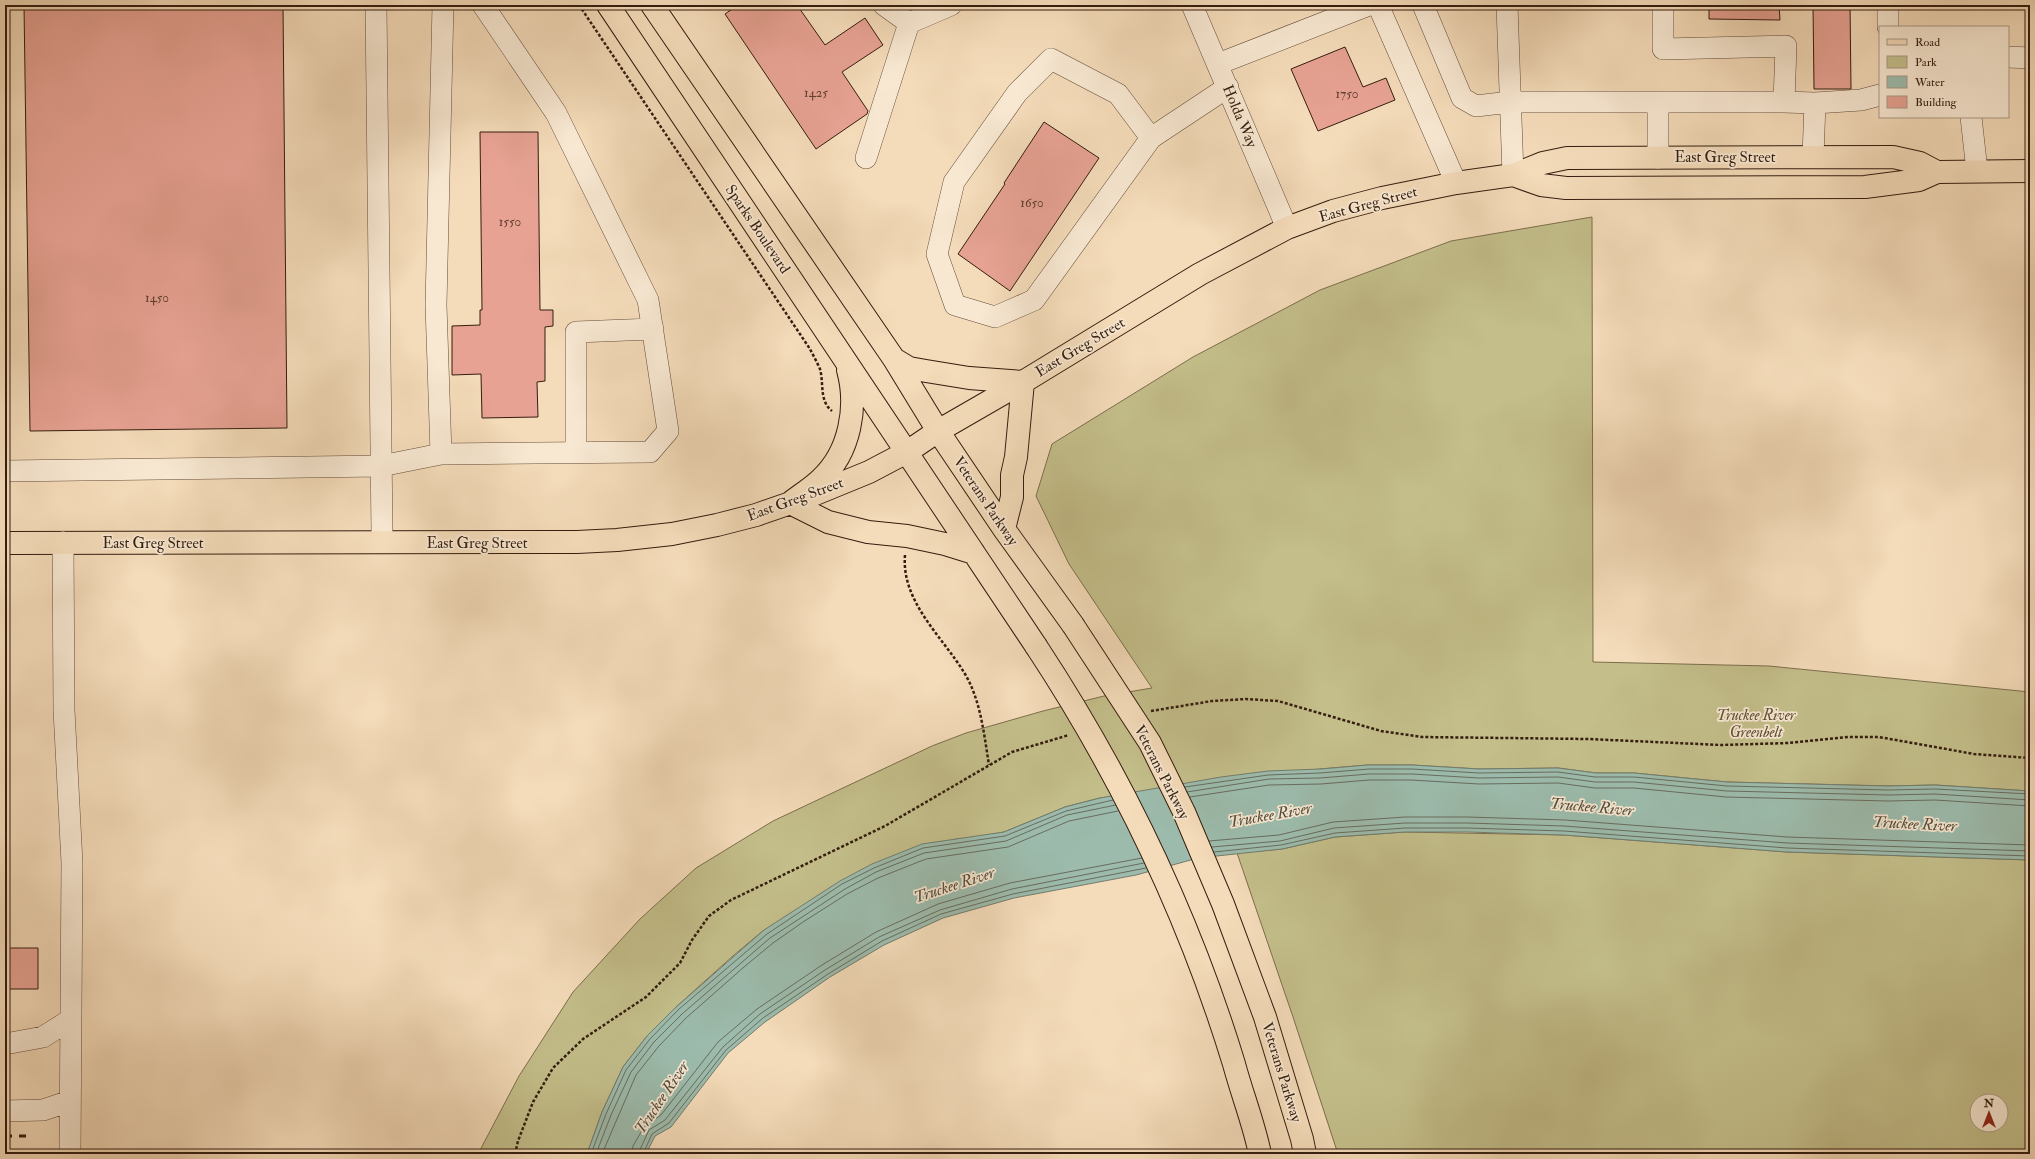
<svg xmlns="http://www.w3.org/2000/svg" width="2035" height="1159" font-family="'IM FELL Double Pica',serif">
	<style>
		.green { fill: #c3be8a; stroke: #7c6e4c; fill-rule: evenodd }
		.water { fill: #9cbbac; stroke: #727c6d }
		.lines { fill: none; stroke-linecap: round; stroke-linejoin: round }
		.shore { stroke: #686c5e; stroke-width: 1 }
		.building { fill: #e7a293; stroke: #341d0f }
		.minor-casing { stroke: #644c3a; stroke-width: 22 }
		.major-casing { stroke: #341d0f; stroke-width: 24 }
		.path { stroke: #341d0f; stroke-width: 2.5; stroke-dasharray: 3 2; stroke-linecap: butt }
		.minor { stroke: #f8e8d2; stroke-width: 21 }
		.major { stroke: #f4dbb9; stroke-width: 22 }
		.rail { stroke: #341d0f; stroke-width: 3; stroke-dasharray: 7 7; stroke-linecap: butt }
		.major-bridge-casing { stroke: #341d0f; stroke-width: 24; stroke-linecap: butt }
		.major-bridge { stroke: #f4dbb9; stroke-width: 22 }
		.labels { text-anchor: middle; stroke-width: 3.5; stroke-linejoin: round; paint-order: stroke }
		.number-label { font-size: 13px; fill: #613e30 }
		.street-label { font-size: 15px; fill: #341d0f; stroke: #f8e8d2 }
		.park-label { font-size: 15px; font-style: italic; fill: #5f4d34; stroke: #f8e8d2 }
		.water-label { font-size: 16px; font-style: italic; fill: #534c3e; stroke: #f8e8d2 }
	</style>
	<rect width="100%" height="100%" fill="#f4dbb9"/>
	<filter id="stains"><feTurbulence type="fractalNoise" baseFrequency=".005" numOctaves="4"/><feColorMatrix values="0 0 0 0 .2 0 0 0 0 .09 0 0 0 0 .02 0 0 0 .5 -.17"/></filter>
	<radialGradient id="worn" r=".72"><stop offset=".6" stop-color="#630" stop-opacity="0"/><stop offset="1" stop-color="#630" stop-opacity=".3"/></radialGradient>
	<path class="green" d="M 1592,217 L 1593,662 L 1769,666 L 2030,692 L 2030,791 L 1935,785 L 1888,786 L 1727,782 L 1634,773 L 1596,773 L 1558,768 L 1479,769 L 1412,765 L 1368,765 L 1320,769 L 1100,798 L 1065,807 L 1004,832 L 973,838 L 956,839 L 764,930 L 734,955 L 675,1008 L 647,1036 L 623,1067 L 602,1112 L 587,1154 L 478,1154 L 519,1076 L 573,992 L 640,919 L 696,868 L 773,821 L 932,746 L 966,733 L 1043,711 L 1104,696 L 1152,688 L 1069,564 L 1036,496 L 1052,444 L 1193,357 L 1320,290 L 1451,241 Z
		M 1405,832 L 1564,835 L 1787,852 L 2030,860 L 2030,1154 L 1338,1154 L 1293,1017 L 1237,853 L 1282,849 L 1335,837 ZM 1977,1101 L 2001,1101 L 2001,1125 L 1977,1125 Z"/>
	<path class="water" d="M 1368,765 L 1412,765 L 1479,769 L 1558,768 L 1596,773 L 1634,773 L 1727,782 L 1888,786 L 1935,785 L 2030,791 L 2030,860 L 1787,852 L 1564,835 L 1467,832 L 1405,832 L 1335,837 L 1282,849 L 1198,858 L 1136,875 L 1014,898 L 943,918 L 884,945 L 830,977 L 765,1022 L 728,1053 L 671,1127 L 655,1136 L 646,1154 L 587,1154 L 602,1112 L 623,1067 L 647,1036 L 675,1008 L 764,930 L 840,881 L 872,864 L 922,844 L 1004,832 L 1065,807 L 1100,798 L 1221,777 L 1268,771 L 1320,769 Z"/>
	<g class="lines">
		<path class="shore" d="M 1185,787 L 1268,775 L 1320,773 L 1369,769 L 1412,769 L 1479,773 L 1558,772 L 1595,777 L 1634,777 L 1727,786 L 1888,790 L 1935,789 L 2030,794
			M 1187,792 L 1269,779 L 1320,778 L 1369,774 L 1412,774 L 1479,778 L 1558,777 L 1595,782 L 1634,782 L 1727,791 L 1888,795 L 1935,794 L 2030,800
			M 1190,797 L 1269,785 L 1321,784 L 1369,780 L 1411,780 L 1479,784 L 1558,783 L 1595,788 L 1634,788 L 1726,797 L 1888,801 L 1935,800 L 2030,806
			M 1209,841 L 1279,835 L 1333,822 L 1405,817 L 1467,817 L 1565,820 L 1787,837 L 2030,845
			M 1212,847 L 1280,841 L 1334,828 L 1405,823 L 1467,823 L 1564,826 L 1787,843 L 2030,851
			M 1214,852 L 1281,845 L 1335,833 L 1405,828 L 1467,828 L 1564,831 L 1787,848 L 2030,856
			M 591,1154 L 606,1114 L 626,1070 L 650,1039 L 678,1010 L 767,934 L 842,884 L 874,868 L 923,848 L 1005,836 L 1066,811 L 1113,800
			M 596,1154 L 611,1115 L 631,1072 L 654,1042 L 682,1014 L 770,938 L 845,889 L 876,872 L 924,853 L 1006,841 L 1067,815 L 1116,805
			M 602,1154 L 636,1075 L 659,1046 L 686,1018 L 744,967 L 773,943 L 803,922 L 847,894 L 878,878 L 926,859 L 1008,847 L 1069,821 L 1118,811
			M 632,1154 L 633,1146 L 644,1127 L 661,1115 L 718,1042 L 757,1009 L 822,965 L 876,932 L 938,904 L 1010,883 L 1142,858
			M 638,1154 L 649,1130 L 665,1120 L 723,1047 L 760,1014 L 825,970 L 879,937 L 940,910 L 1012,889 L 1144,863
			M 643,1154 L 652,1134 L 669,1123 L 726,1050 L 763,1018 L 828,974 L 882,941 L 941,914 L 1013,894 L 1146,868"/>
	</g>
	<path class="building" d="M 24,5 L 283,5 L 287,428 L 30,431 Z
		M 738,5 L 797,5 L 825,45 L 865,18 L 883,45 L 842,72 L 868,111 L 867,114 L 816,149 L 725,14 Z
		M 1709,5 L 1779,5 L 1780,20 L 1709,19 Z
		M 1813,5 L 1850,5 L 1851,89 L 1814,89 Z
		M 1345,47 L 1363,87 L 1386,78 L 1395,100 L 1318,131 L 1291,69 Z
		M 1044,122 L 1099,158 L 1010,291 L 958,254 L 1005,184 L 1004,183 Z
		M 480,132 L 538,132 L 540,310 L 553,310 L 553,326 L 545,327 L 545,381 L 537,382 L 538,417 L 482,418 L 481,374 L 452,375 L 452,326 L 480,325 L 480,310 L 482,310 Z
		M 5,948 L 38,948 L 38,989 L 5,989 Z"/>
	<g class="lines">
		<g class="minor-casing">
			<path id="minor" d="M 376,5 L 382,534
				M 884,5 L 909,23
				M 1192,5 L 1287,228
				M 1378,5 L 1456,183
				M 1423,5 L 1462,98 L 1476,106 L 1510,102 L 1784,102 L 1786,46 L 1663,49 L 1663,5
				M 1507,5 L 1513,175
				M 1888,27 L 1888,5
				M 2008,57 L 2030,58
				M 1218,64 L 1369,5
				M 1658,102 L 1658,158
				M 1784,102 L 1815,103 L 1813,157
				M 1815,103 L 1861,100 L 1880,95
				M 1971,117 L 1977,171
				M 1151,138 L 1118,94 L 1051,59 L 1017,93 L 954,182 L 937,254 L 955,305 L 995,317 L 1034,300 L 1151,138 L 1228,87
				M 866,158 L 909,23 L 951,5
				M 576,453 L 576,332 L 653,329
				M 441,454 L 436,305 L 443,5
				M 5,471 L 381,466 L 441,454 L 650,452 L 668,431 L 648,300 L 556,113 L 483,5
				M 63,542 L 64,710 L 72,863 L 70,1154
				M 5,1044 L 43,1037 L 70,1020
				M 5,1111 L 43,1110 L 70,1101"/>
		</g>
		<g class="major-casing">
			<path id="major" d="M 608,5 L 1036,646
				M 652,5 L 894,359 L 938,431 L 1004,529 L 1073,625
				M 1513,175 L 1541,185 L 1566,188 L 1865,187 L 1919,180 L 1937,172 L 2030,171
				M 894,359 L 909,368 L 926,371 L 969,378 L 1023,382 L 1016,457 L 1012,475 L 1012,497 L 1004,529
				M 848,370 C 858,407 850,452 821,479 C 812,488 800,495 790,503 L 828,522 L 868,532 L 907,536 L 945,544 L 974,553
				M 5,543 L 577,542 L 617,540 L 672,534 L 717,525 L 756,515 L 808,497 L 869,472 L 907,452 L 938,431 L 1023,382 L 1200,274 L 1287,228 L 1333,211 L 1382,198 L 1456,183 L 1513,175 L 1543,163 L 1567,158 L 1893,157 L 1920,163 L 1937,172"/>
		</g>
		<path class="path" d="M 579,5 L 810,349 C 813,355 817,362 820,369 C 824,383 819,401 832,411
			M 905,555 C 901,602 943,637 965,674 C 981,701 984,735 989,765
			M 1151,711 L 1212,701 L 1246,699 L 1278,701 L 1381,731 L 1422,737 L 1588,739 L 1721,745 L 1788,743 L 1848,737 L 1879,737 L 1974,754 L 2030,758
			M 515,1154 L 518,1141 L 533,1102 L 553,1068 L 583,1039 L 646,997 L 680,963 L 692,940 L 709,916 L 731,900 L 885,826 L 1012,752 L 1069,735"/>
		<use href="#minor" class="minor"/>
		<use href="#major" class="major"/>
		<path class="rail" d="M 5,1136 L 30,1136"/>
		<g class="major-bridge-casing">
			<path id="major-bridge" d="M 1073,625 L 1150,743 L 1184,812 L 1223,904 L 1265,1017 L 1302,1139 L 1305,1154
				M 1036,646 C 1123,778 1188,913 1234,1064 C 1242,1094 1254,1124 1260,1154"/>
		</g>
		<use href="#major-bridge" class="major-bridge"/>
	</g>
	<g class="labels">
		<g class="number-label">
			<text x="816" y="97">1425</text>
			<text x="1347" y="98">1750</text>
			<text x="1032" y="207">1650</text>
			<text x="510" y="226">1550</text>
			<text x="157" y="302">1450</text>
		</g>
		<g class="street-label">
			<text transform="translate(1240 116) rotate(67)" y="5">Holda Way</text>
			<text x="1725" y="162">East Greg Street</text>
			<text transform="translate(1368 204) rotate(-15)" y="5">East Greg Street</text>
			<text transform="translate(758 229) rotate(56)" y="5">Sparks Boulevard</text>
			<text transform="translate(1080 347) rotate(-31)" y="5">East Greg Street</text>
			<text transform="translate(795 499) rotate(-20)" y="5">East Greg Street</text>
			<text transform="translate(986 501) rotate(56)" y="5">Veterans Parkway</text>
			<text x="153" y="548">East Greg Street</text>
			<text x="477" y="548">East Greg Street</text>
			<text transform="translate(1162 772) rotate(63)" y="5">Veterans Parkway</text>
			<text transform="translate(1282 1072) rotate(73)" y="5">Veterans Parkway</text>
		</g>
		<g class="park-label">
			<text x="1756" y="720">Truckee River<tspan x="1756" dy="17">Greenbelt</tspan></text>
		</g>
		<g class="water-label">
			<text transform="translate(1592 806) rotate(5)" y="6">Truckee River</text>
			<text transform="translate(1270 814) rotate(-10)" y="6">Truckee River</text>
			<text transform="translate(1915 823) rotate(3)" y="6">Truckee River</text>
			<text transform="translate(954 884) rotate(-18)" y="6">Truckee River</text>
			<text transform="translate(661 1097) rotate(-56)" y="6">Truckee River</text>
		</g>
	</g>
	<rect width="2035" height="1159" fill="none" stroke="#f4dbb9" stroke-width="20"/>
	<rect x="6" y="6" width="2023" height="1147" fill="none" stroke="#341d0f" stroke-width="2"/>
	<rect x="10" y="10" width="2015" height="1139" fill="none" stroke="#341d0f"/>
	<rect x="1879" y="26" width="130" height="92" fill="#f8e8d2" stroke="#aa9784"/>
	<rect x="1887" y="39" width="20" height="6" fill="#f4dbb9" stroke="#aa9784"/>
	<text x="1915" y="46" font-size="12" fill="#341d0f">Road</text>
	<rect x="1887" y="56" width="20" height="12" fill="#c3be8a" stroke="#aa9784"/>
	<text x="1915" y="66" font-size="12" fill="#341d0f">Park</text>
	<rect x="1887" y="76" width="20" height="12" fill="#9cbbac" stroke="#aa9784"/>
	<text x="1915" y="86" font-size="12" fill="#341d0f">Water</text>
	<rect x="1887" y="96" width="20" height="12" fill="#e7a293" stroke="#aa9784"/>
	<text x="1915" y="106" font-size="12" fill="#341d0f">Building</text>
	<g transform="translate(1989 1113)"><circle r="19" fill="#f8e8d2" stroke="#aa9784"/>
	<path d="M0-3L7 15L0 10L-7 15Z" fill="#8f2418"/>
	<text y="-6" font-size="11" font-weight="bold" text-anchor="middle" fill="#341d0f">N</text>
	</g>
	<rect width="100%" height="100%" filter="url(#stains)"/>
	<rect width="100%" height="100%" fill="url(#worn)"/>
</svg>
